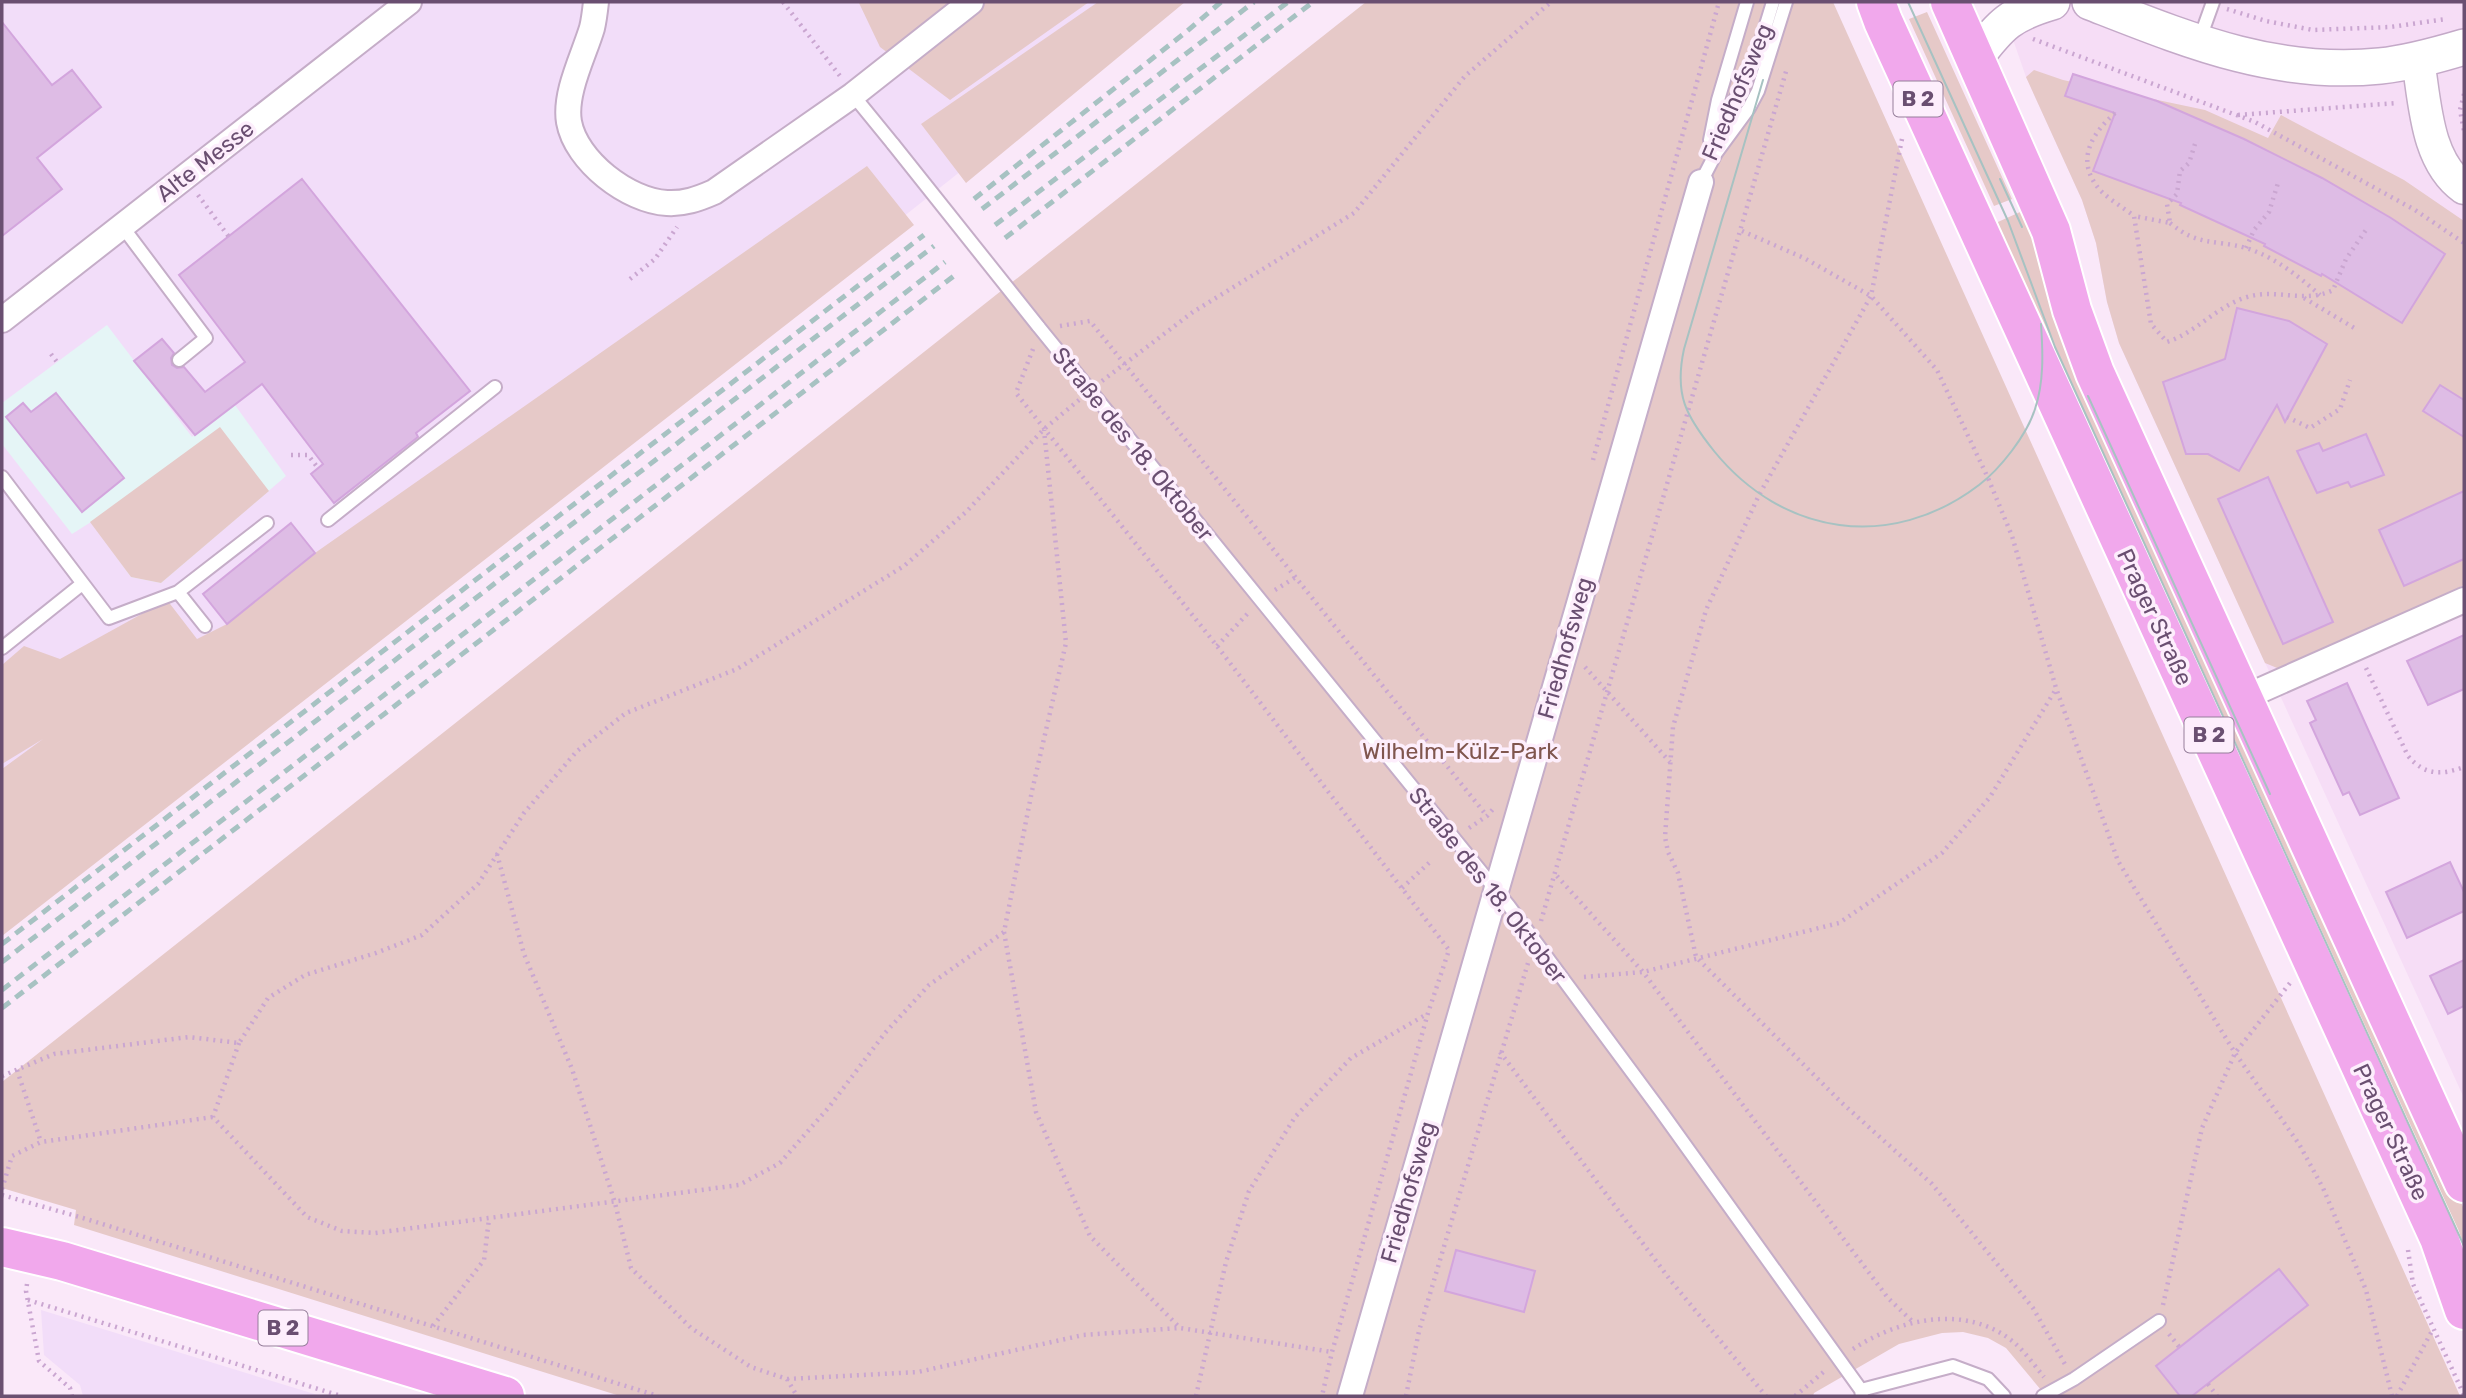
<svg xmlns="http://www.w3.org/2000/svg" width="2466" height="1398" font-family="Rubik,sans-serif">
	<style>
		.residential { fill: #f6ddf6 }
		.commercial { fill: #f2ddf9 }
		.education { fill: #e5f5f6 }
		.green { fill: #e6c9c8 }
		.building { fill: #debce5; stroke: #d3a5dd; stroke-width: 2 }
		.lines { fill: none; stroke-linecap: round; stroke-linejoin: round }
		.service-casing { stroke: #c5adc8; stroke-width: 16 }
		.minor-casing { stroke: #c5adc8; stroke-width: 28 }
		.tertiary-casing { stroke: #c5adc8; stroke-width: 35 }
		.secondary-casing { stroke: #c4a9c8; stroke-width: 38 }
		.primary-casing { stroke: #fff; stroke-width: 42 }
		.path { stroke: #caa6d1; stroke-width: 4.5; stroke-dasharray: 2 5; stroke-linecap: butt }
		.service { stroke: #fff; stroke-width: 12 }
		.minor { stroke: #fff; stroke-width: 24 }
		.tertiary { stroke: #fff; stroke-width: 32 }
		.secondary { stroke: #fff; stroke-width: 35 }
		.primary { stroke: #f1a8ec; stroke-width: 38 }
		.tram { stroke: #a7c2c2; stroke-width: 2 }
		.rail { stroke: #a7c2c2; stroke-width: 5; stroke-dasharray: 10 7; stroke-linecap: butt }
		.service-bridge-casing { stroke: #c5adc8; stroke-width: 16; stroke-linecap: butt }
		.service-bridge { stroke: #fff; stroke-width: 12 }
		.labels { text-anchor: middle; stroke-width: 7; stroke-linejoin: round; paint-order: stroke }
		.shield { fill: #fdeefc; stroke: #967f9b; stroke-width: 2 }
		.shield-label { font-size: 21px; font-weight: bold; fill: #6a4f71 }
		.street-label { font-size: 23px; fill: #6a4f71; stroke: #fdeefc }
		.park-label { font-size: 23px; fill: #80564e; stroke: #fdeefc }
	</style>
	<rect width="100%" height="100%" fill="#fae8f9"/>
	<path class="residential" d="M 2000,2 L 2464,2 L 2464,1098 L 2119,343 L 2107,302 L 2096,243 L 2082,200 L 2026,77 Z"/>
	<path class="commercial" d="M 2,2 L 1174,2 L 2,932 Z
		M 41,1310 L 321,1396 L 83,1396 L 80,1385 L 44,1355 Z"/>
	<path class="education" d="M 107,325 L 192,437 L 235,405 L 286,476 L 161,583 L 131,577 L 91,522 L 72,534 L 2,444 L 2,403 Z"/>
	<path class="green" d="M 861,2 L 1089,2 L 950,100 L 880,47 L 859,3 Z
		M 1098,2 L 1185,2 L 966,183 L 921,124 Z
		M 1366,2 L 1833,2 L 2460,1396 L 2046,1396 L 2006,1348 L 1988,1338 L 1963,1332 L 1942,1333 L 1899,1344 L 1814,1393 L 1813,1396 L 620,1396 L 74,1225 L 76,1210 L 2,1188 L 2,1082 Z
		M 1927,12 L 2012,199 L 1994,206 L 1909,19 Z
		M 2034,70 L 2063,80 L 2205,110 L 2268,138 L 2281,115 L 2404,180 L 2464,221 L 2464,585 L 2282,670 L 2265,663 L 2119,343 L 2107,302 L 2096,243 L 2082,200 L 2026,77 Z
		M 867,166 L 914,225 L 2,936 L 2,769 L 43,739 L 2,764 L 2,665 L 24,646 L 60,659 L 167,600 L 197,639 L 227,624 L 315,553 Z
		M 2029,208 L 2084,378 L 2464,1209 L 2464,1273 L 1989,226 Z
		M 220,427 L 269,491 L 161,583 L 131,577 L 90,522 Z"/>
	<path class="building" d="M 2,22 L 52,85 L 72,70 L 101,107 L 37,158 L 62,189 L 2,236 Z
		M 2073,74 L 2157,101 L 2244,139 L 2322,178 L 2391,218 L 2445,254 L 2402,323 L 2322,274 L 2321,276 L 2264,246 L 2265,244 L 2180,205 L 2181,203 L 2093,171 L 2115,113 L 2065,96 Z
		M 302,179 L 470,391 L 416,433 L 418,437 L 334,503 L 311,474 L 323,464 L 262,384 L 195,435 L 134,361 L 162,339 L 174,353 L 171,358 L 172,365 L 177,368 L 184,367 L 205,392 L 245,362 L 179,275 Z
		M 2237,308 L 2289,321 L 2327,344 L 2285,422 L 2277,405 L 2239,471 L 2208,454 L 2186,454 L 2163,382 L 2225,359 Z
		M 2440,385 L 2464,400 L 2464,437 L 2423,411 Z
		M 56,393 L 124,478 L 82,512 L 6,417 L 23,403 L 31,412 Z
		M 2366,434 L 2384,475 L 2351,487 L 2348,482 L 2317,493 L 2297,451 L 2319,443 L 2323,451 Z
		M 2268,477 L 2333,622 L 2283,644 L 2218,499 Z
		M 2464,491 L 2464,559 L 2404,586 L 2379,530 Z
		M 291,523 L 315,553 L 227,624 L 203,594 Z
		M 2464,635 L 2464,689 L 2428,705 L 2407,661 Z
		M 2347,683 L 2399,798 L 2360,815 L 2349,792 L 2343,795 L 2310,723 L 2316,720 L 2307,701 Z
		M 2450,862 L 2464,892 L 2464,911 L 2407,938 L 2386,892 Z
		M 2464,960 L 2464,1006 L 2448,1014 L 2430,976 Z
		M 1456,1250 L 1535,1271 L 1524,1312 L 1445,1291 Z
		M 2279,1269 L 2308,1305 L 2192,1396 L 2180,1396 L 2156,1366 Z"/>
	<g class="lines">
		<g class="service-casing">
			<path id="service" d="M 2199,41 L 2213,2
				M 853,95 L 893,144
				M 1710,140 L 1718,100 L 1747,2
				M 1711,152 L 1726,116 L 1754,64 L 1773,2
				M 1701,182 L 1716,153 L 1749,108 L 1758,91 L 1786,2
				M 122,226 L 206,338 L 179,360
				M 1038,326 L 1509,906 L 1660,1110 L 1861,1390 L 1862,1396
				M 2,477 L 109,618 L 178,592 L 267,523
				M 328,520 L 495,387
				M 178,592 L 205,626
				M 2,648 L 82,584
				M 1861,1390 L 1953,1366 L 1988,1379 L 2004,1396
				M 2043,1396 L 2074,1379 L 2159,1321"/>
		</g>
		<g class="minor-casing">
			<path id="minor" d="M 596,2 C 595,11 594,20 592,28 C 584,55 564,93 569,122 C 576,161 628,201 667,203 C 684,204 698,199 714,192 L 853,95 L 971,2
				M 2,320 L 409,2
				M 2243,698 L 2464,600
				M 1350,1396 L 1701,182"/>
		</g>
		<g class="tertiary-casing">
			<path id="tertiary" d="M 2418,60 C 2425,102 2426,161 2464,188"/>
		</g>
		<g class="secondary-casing">
			<path id="secondary" d="M 2090,2 C 2185,39 2275,77 2380,66 C 2409,63 2437,55 2464,47
				M 1976,57 C 2001,24 2011,14 2052,2"/>
		</g>
		<g class="primary-casing">
			<path id="primary" d="M 1876,2 L 1883,21 L 2439,1238 L 2464,1310
				M 1950,2 L 2051,231 L 2072,310 L 2095,373 L 2464,1183
				M 2,1247 L 62,1261 L 505,1396"/>
		</g>
		<path class="path" d="M 783,2 L 840,76
			M 2227,9 L 2266,21 L 2313,30 L 2390,27 L 2446,19
			M 2033,39 L 2255,122 L 2415,210 L 2464,243
			M 2464,94 L 2460,110 L 2464,131
			M 2115,113 C 2094,132 2076,157 2096,185 C 2104,197 2123,207 2134,216
			M 2238,115 L 2397,103
			M 1902,139 L 1871,296 L 1759,495 L 1706,610 L 1673,727 L 1665,837 L 1668,852 L 1678,873 L 1696,957 L 1842,1103 L 1932,1184 L 2033,1308 L 2066,1366
			M 2195,144 L 2189,163 L 2180,171 L 2177,194 L 2167,204 L 2170,223 L 2134,216 L 2151,324 L 2167,342 C 2197,332 2217,306 2247,297 C 2277,288 2304,304 2333,290 L 2346,259 L 2366,230
			M 198,195 L 229,237
			M 2170,223 C 2199,247 2214,239 2246,248 C 2275,257 2298,276 2320,295
			M 1742,231 L 1804,258 L 1871,296 L 1937,370 L 1988,478 L 2012,536 L 2056,688 L 2118,861 L 2235,1053 L 2299,1144 L 2323,1188 L 2366,1290 L 2392,1396
			M 2246,248 L 2254,230 L 2269,212 L 2278,183
			M 630,279 L 655,259 L 677,227
			M 2304,298 L 2356,329
			M 1060,326 L 1090,321 L 1487,816
			M 1033,349 L 1016,393 L 1217,646 L 1449,950 L 1428,1013 L 1332,1352 L 1322,1396
			M 51,354 L 57,362
			M 1102,381 L 1193,312 L 1354,213 L 1465,76 L 1551,2
			M 2287,417 L 2310,428 L 2340,409 L 2350,380
			M 291,455 L 308,455 L 318,468
			M 1593,460 L 1719,2
			M 1275,590 L 1296,577
			M 1217,646 L 1250,611
			M 1585,667 L 1670,762
			M 2366,668 L 2408,756 C 2425,776 2442,775 2464,767
			M 1469,828 L 1487,816 L 1494,808
			M 497,854 L 524,954 L 572,1069 L 615,1203 L 631,1268 L 691,1328 L 751,1367 L 787,1379 L 797,1396
			M 1557,876 L 1643,972 L 1888,1298 L 1913,1322
			M 1402,888 L 1431,861
			M 1541,921 L 1787,68
			M 1004,932 L 1036,1112 L 1090,1236 L 1180,1328 L 1332,1352
			M 1584,977 L 1643,972 L 1839,923 L 1942,853 L 1990,797 L 2056,689
			M 239,1043 L 213,1117 L 307,1217 L 342,1231 L 375,1233 L 739,1185 L 780,1163 L 829,1107 L 885,1033 L 929,985 L 1004,932 L 1032,791 L 1066,643 L 1044,430
			M 1500,1052 L 1671,1281 L 1766,1396
			M 17,1070 L 41,1142
			M 2,1076 L 54,1054 L 189,1037 L 239,1043 L 268,998 L 305,975 L 376,953 L 422,935 L 478,884 L 524,813 L 577,751 L 626,713 L 737,669 L 904,566 L 966,512 L 1044,429 L 1079,400
			M 2,1189 L 12,1156 L 41,1142 L 213,1117
			M 2,1195 L 83,1218 L 658,1396
			M 2408,1250 L 2413,1284 L 2464,1395
			M 27,1284 L 26,1291 L 39,1361 L 70,1388 L 72,1396
			M 28,1300 L 341,1396
			M 2163,1305 L 2202,1128 L 2235,1053 L 2290,983
			M 433,1326 L 484,1260 L 489,1219
			M 2169,1334 L 2180,1348
			M 1853,1349 C 1899,1319 1964,1304 2011,1340 C 2024,1350 2034,1365 2044,1377
			M 787,1379 L 918,1372 L 1083,1335 L 1179,1328
			M 2208,1384 L 2217,1396
			M 1196,1396 L 1226,1262 L 1249,1191 L 1295,1117 L 1351,1058 L 1427,1014
			M 1406,1396 L 1419,1331 L 1528,963
			M 1795,1396 L 1827,1369
			M 2397,1396 L 2433,1329"/>
		<use href="#service" class="service"/>
		<use href="#minor" class="minor"/>
		<use href="#tertiary" class="tertiary"/>
		<use href="#secondary" class="secondary"/>
		<use href="#primary" class="primary"/>
		<path class="tram" d="M 1908,2 L 2008,221 L 2055,347 L 2464,1246
			M 1763,80 L 1684,349 C 1674,395 1686,416 1714,451 C 1783,536 1891,552 1979,485 C 2000,469 2027,435 2035,409 C 2044,382 2043,353 2041,324
			M 2000,179 L 2022,227
			M 2088,396 L 2270,794"/>
		<path class="rail" d="M 974,199 L 1186,32 L 1221,2
			M 982,209 L 1254,2
			M 995,225 L 1288,2
			M 1005,238 L 1313,2
			M 2,944 L 924,235
			M 2,962 L 934,246
			M 2,990 L 945,262
			M 2,1008 L 955,275"/>
		<g class="service-bridge-casing">
			<path id="service-bridge" d="M 893,144 L 1038,326"/>
		</g>
		<use href="#service-bridge" class="service-bridge"/>
	</g>
	<g class="labels">
		<g class="shield">
			<rect x="1893.5" y="81.5" width="49" height="35" rx="5"/>
			<rect x="2184.5" y="717.5" width="49" height="35" rx="5"/>
			<rect x="258.5" y="1310.5" width="49" height="35" rx="5"/>
		</g>
		<g class="shield-label">
			<text x="1918" y="106">B 2</text>
			<text x="2209" y="742">B 2</text>
			<text x="283" y="1335">B 2</text>
		</g>
		<g class="street-label">
			<text transform="translate(1737 92) rotate(-67)" y="8">Friedhofsweg</text>
			<text transform="translate(205 161) rotate(-38)" y="8">Alte Messe</text>
			<text transform="translate(1133 444) rotate(51)" y="8">Straße des 18. Oktober</text>
			<text transform="translate(2155 617) rotate(65)" y="8">Prager Straße</text>
			<text transform="translate(1565 648) rotate(-74)" y="8">Friedhofsweg</text>
			<text transform="translate(1488 885) rotate(52)" y="8">Straße des 18. Oktober</text>
			<text transform="translate(2391 1132) rotate(65)" y="8">Prager Straße</text>
			<text transform="translate(1408 1192) rotate(-74)" y="8">Friedhofsweg</text>
		</g>
		<g class="park-label">
			<text x="1460" y="759">Wilhelm-Külz-Park</text>
		</g>
	</g>
	<rect width="2466" height="1398" fill="none" stroke="#6a4f71" stroke-width="7"/>
</svg>
